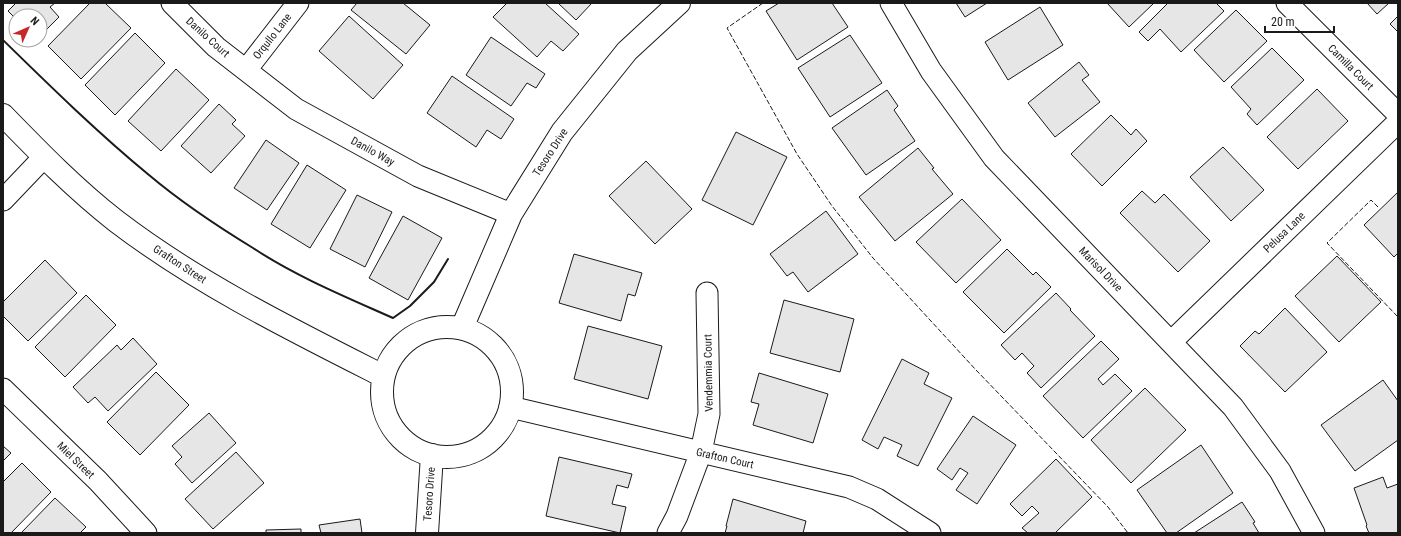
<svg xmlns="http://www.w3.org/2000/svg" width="1401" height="536" font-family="'Roboto Condensed',sans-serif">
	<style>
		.building { fill: #e6e6e6; stroke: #1a1a1a }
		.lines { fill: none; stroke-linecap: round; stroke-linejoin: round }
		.minor-casing { stroke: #1a1a1a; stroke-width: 23 }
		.tertiary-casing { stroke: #1a1a1a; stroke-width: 24 }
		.minor { stroke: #fff; stroke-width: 21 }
		.tertiary { stroke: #fff; stroke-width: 22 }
		.fence { stroke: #1a1a1a; stroke-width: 1; stroke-dasharray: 5 2; stroke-linecap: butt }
		.wall { stroke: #1a1a1a; stroke-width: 2 }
		.labels { text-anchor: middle; stroke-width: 3; stroke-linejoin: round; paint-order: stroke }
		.street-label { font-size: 11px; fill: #1a1a1a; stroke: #fff }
	</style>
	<rect width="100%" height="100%" fill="#fff"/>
	<path class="building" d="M 16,3 L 55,3 L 50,7 L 59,17 L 40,36 L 40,16 L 16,16 L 16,19 L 8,11 Z
		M 90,3 L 105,3 L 131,28 L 81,79 L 48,46 Z
		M 357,3 L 403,3 L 430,25 L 406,54 L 351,10 Z
		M 507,3 L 545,3 L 579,34 L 563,51 L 551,41 L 537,57 L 493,17 Z
		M 558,3 L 592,3 L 576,20 Z
		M 779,3 L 832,3 L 848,27 L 797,60 L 766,11 Z
		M 956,3 L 987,3 L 965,17 Z
		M 1107,3 L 1154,3 L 1129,27 Z
		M 1168,3 L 1216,3 L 1224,11 L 1181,52 L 1160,29 L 1148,41 L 1139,32 Z
		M 1367,3 L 1389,3 L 1377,14 Z
		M 1040,7 L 1063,45 L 1008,80 L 985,42 Z
		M 1236,10 L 1267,41 L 1224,82 L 1194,50 Z
		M 349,16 L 403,65 L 373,99 L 319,51 Z
		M 1398,16 L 1398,32 L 1390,24 Z
		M 135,33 L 165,63 L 115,115 L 85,85 Z
		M 850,35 L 882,83 L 830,117 L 798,68 Z
		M 491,37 L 545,74 L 536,88 L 527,83 L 511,106 L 466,75 Z
		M 1272,48 L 1304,80 L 1257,125 L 1247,114 L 1251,109 L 1231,87 Z
		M 1079,62 L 1089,75 L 1082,80 L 1100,102 L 1055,137 L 1028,103 Z
		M 176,69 L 209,100 L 161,151 L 128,121 Z
		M 452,76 L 514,119 L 501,139 L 487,130 L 476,147 L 427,113 Z
		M 1317,89 L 1348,121 L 1298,169 L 1267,137 Z
		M 887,90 L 898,106 L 894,110 L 915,141 L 866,175 L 832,128 Z
		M 219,104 L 236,120 L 232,124 L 245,136 L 211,173 L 181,146 Z
		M 1111,115 L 1131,135 L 1136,129 L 1147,141 L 1102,186 L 1071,154 Z
		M 736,132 L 787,157 L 753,225 L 702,200 Z
		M 266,140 L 299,163 L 267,210 L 234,188 Z
		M 1223,147 L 1264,190 L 1231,221 L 1190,177 Z
		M 918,148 L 934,168 L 932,169 L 953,194 L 895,241 L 859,197 Z
		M 646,161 L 692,209 L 655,244 L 609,196 Z
		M 307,165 L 346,190 L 310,248 L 271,224 Z
		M 1142,191 L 1155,203 L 1164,194 L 1210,241 L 1178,272 L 1120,213 Z
		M 1398,192 L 1398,253 L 1394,257 L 1364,225 Z
		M 357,195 L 392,212 L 365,267 L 330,249 Z
		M 962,199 L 1001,240 L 956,283 L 916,242 Z
		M 826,211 L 858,254 L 808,292 L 793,272 L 787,276 L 770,254 Z
		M 403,216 L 442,238 L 408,300 L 369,278 Z
		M 1007,249 L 1033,275 L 1036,272 L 1051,287 L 1004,333 L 963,292 Z
		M 574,254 L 642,273 L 635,296 L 628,294 L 621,321 L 559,303 Z
		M 1337,256 L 1381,302 L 1339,342 L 1295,296 Z
		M 45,260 L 77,293 L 28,341 L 3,316 L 3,302 Z
		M 1056,293 L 1071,309 L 1070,310 L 1095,336 L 1041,388 L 1027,373 L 1034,366 L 1022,353 L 1015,360 L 1001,345 Z
		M 86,295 L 116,325 L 65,377 L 35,347 Z
		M 784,300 L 854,319 L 840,372 L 770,353 Z
		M 1285,308 L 1327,352 L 1285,392 L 1240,346 L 1255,331 L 1259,334 Z
		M 588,326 L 662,346 L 648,399 L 574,379 Z
		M 133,338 L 157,364 L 108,411 L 95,397 L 88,403 L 73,387 L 117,345 L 121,350 Z
		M 1101,341 L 1119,359 L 1098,379 L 1103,385 L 1115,374 L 1132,391 L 1083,438 L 1043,396 Z
		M 902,359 L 929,373 L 924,384 L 952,398 L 918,466 L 897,456 L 902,445 L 884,437 L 878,449 L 862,440 Z
		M 156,372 L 189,405 L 140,455 L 107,422 Z
		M 759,373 L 828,394 L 813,443 L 753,425 L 759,404 L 751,402 Z
		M 1383,380 L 1398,401 L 1398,440 L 1355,471 L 1321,425 Z
		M 1145,388 L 1186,430 L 1131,483 L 1091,440 Z
		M 209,413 L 236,443 L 192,483 L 175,464 L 182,457 L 172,446 Z
		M 973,416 L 1016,445 L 977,504 L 956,490 L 968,473 L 960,468 L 952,480 L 937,469 Z
		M 1201,445 L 1233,493 L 1176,533 L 1167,533 L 1137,490 Z
		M 3,446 L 11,453 L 3,461 Z
		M 236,452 L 264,483 L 213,529 L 185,499 Z
		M 559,457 L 632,474 L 628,488 L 617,485 L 612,504 L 626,507 L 620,533 L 546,516 Z
		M 1056,459 L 1092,497 L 1055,533 L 1028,533 L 1022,528 L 1039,513 L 1032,506 L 1022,516 L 1010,504 Z
		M 22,463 L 51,492 L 11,533 L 3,533 L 3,482 Z
		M 1383,477 L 1387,488 L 1398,484 L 1398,533 L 1369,533 L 1366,526 L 1367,525 L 1354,488 Z
		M 55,498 L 86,527 L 80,533 L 21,533 Z
		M 733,499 L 806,521 L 803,533 L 725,533 L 727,526 L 726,526 Z
		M 1242,502 L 1255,522 L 1253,523 L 1259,533 L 1194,533 Z
		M 360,519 L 362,533 L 321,533 L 319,525 Z
		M 301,529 L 301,533 L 266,533 L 266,530 Z"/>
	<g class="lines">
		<g class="minor-casing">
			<path id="minor" d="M 172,3 L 216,47 L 296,109 L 418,176 L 511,214
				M 891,3 L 931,71 L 994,158 L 1233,407 L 1280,471 L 1314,533
				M 1287,3 L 1398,114
				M 246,70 L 298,3
				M 3,200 L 44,157
				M 1171,342 L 1398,122
				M 3,389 L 98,481 L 146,533
				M 510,407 L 849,487 L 877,499 L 930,533
				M 668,533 L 677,516 L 701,452 L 709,414 L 707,293"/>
		</g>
		<g class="tertiary-casing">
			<path id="tertiary" d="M 3,115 C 39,152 75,189 116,221 C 197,283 292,330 383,376
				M382 392a65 65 0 1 1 130 0a65 65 0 1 1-130 0Z
				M 462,328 L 511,214 L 562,132 L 627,51 L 679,3
				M 427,533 L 432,455"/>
		</g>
		<use href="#minor" class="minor"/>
		<use href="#tertiary" class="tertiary"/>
		<path class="fence" d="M 255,3 L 256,4 L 257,3
			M 763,3 L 727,28 L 797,154 L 832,206 L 873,258 L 976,370 L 1108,507 L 1128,533
			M 1378,207 L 1371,200 L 1327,243 L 1398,317"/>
		<path class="wall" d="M 3,40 C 50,86 98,133 149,175 C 181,202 217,226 253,248 C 297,277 346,297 393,318 L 410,306 L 434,282 L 448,259"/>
	</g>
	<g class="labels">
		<g class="street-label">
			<text transform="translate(272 36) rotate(-52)" y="4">Orqullo Lane</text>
			<text transform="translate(208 37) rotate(42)" y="4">Danilo Court</text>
			<text transform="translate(1351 67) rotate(45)" y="4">Camilla Court</text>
			<text transform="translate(373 151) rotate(29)" y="4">Danilo Way</text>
			<text transform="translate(550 152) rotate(-57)" y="4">Tesoro Drive</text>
			<text transform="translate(1284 232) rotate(-44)" y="4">Pelusa Lane</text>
			<text transform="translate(180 264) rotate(33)" y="4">Grafton Street</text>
			<text transform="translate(1101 269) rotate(46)" y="4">Marisol Drive</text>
			<text transform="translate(708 373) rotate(-91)" y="4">Vendemmia Court</text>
			<text transform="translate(725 458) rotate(13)" y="4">Grafton Court</text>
			<text transform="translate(76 460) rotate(44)" y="4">Miel Street</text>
			<text transform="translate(429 494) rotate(-86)" y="4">Tesoro Drive</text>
		</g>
	</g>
	<rect width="1401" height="536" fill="none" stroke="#1a1a1a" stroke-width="8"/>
	<g transform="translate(28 28) rotate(45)"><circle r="19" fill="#ffffff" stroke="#a3a3a3"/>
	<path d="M0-3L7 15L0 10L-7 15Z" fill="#c62828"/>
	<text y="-6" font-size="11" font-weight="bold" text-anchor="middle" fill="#1a1a1a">N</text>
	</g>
	<path d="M1265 26v6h69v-6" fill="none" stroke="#1a1a1a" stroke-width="2"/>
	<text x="1271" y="26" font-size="12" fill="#1a1a1a" stroke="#ffffff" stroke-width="3" paint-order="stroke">20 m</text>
</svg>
